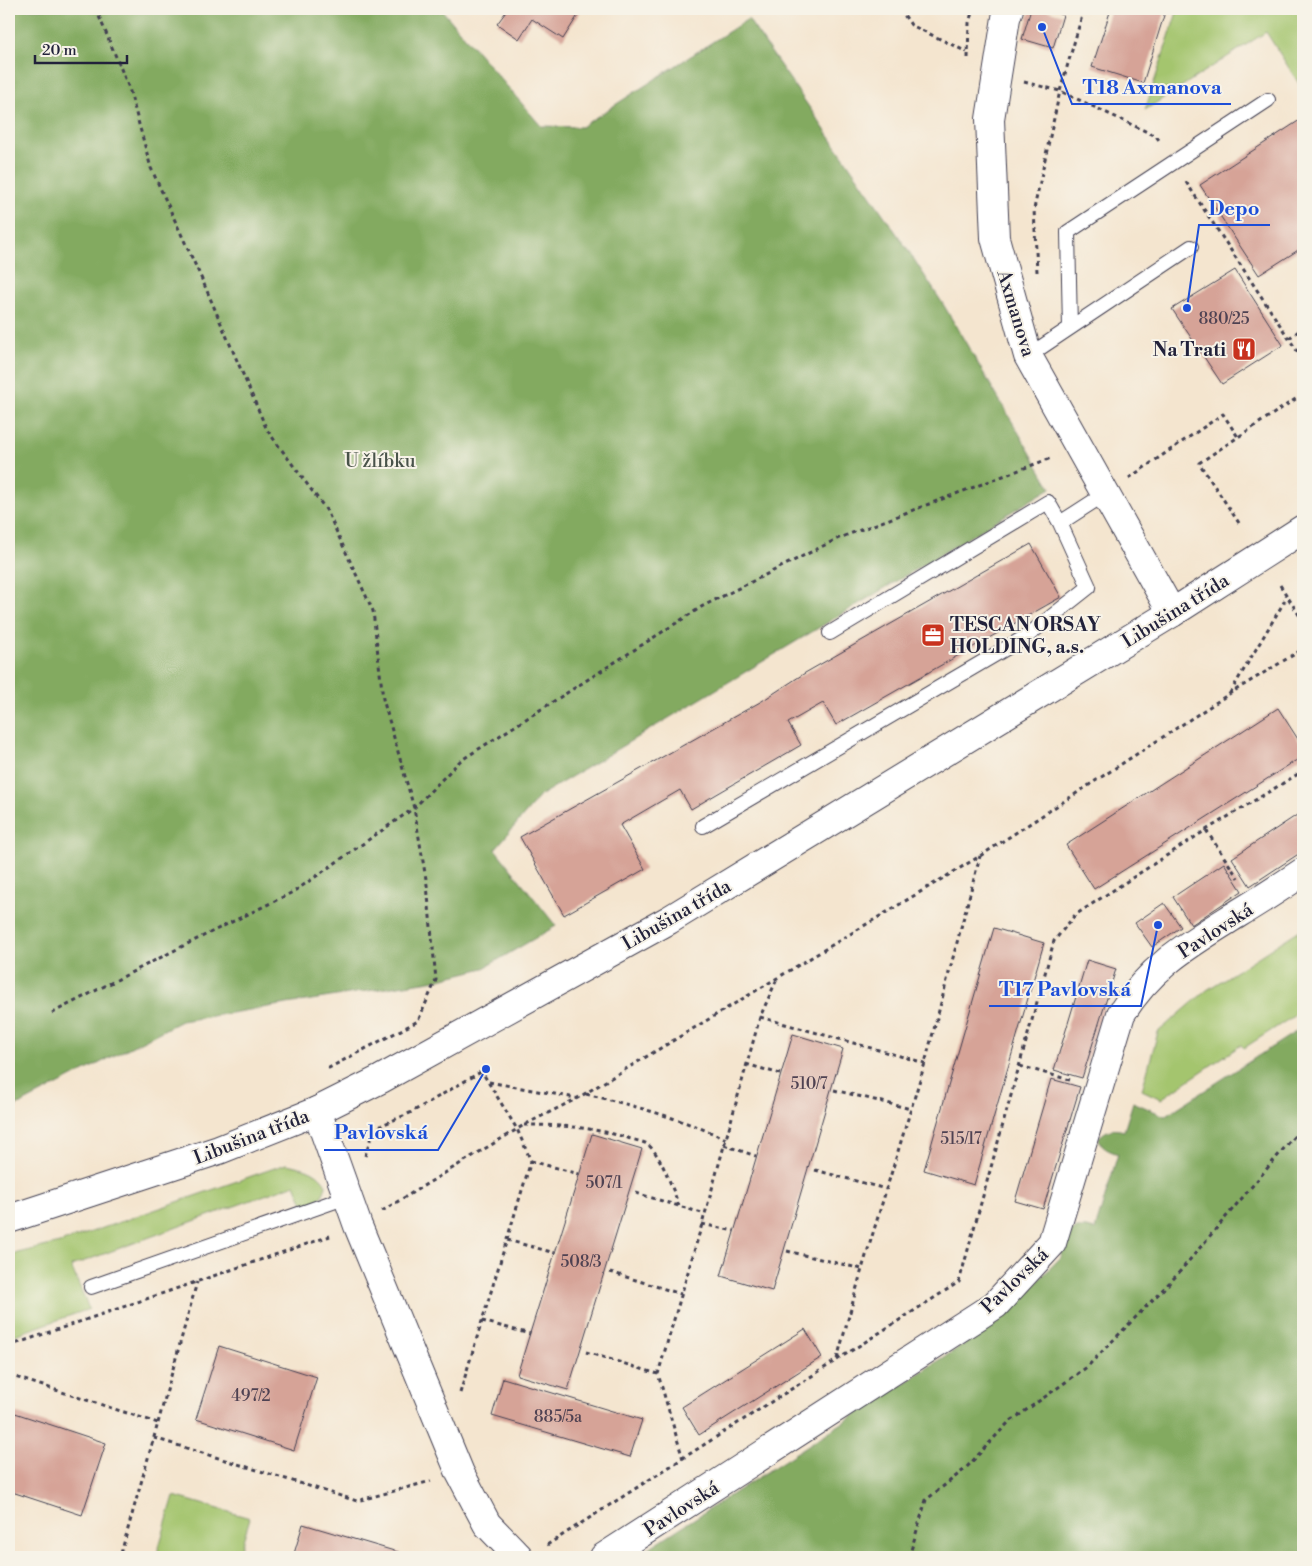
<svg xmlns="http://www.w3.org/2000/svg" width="1312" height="1566" font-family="'Libre Bodoni',serif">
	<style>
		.green { fill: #a4c56e; stroke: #637454 }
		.forest { fill: #83aa61; stroke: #52664e }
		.building { fill: #d6a397 }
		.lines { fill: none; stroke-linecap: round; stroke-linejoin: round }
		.service-casing { stroke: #423f51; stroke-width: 16 }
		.minor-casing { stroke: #423f51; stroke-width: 30 }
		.tertiary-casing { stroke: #423f51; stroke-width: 30 }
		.path { stroke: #423f51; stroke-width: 3; stroke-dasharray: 4 4; stroke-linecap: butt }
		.service { stroke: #fff; stroke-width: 14 }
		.minor { stroke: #fff; stroke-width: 28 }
		.tertiary { stroke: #fff; stroke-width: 28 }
		.labels { text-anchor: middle; stroke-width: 4; stroke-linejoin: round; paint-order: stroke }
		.number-label { font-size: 16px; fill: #4f4252 }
		.street-label { font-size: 19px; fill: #22223b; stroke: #f7f3e8 }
		.poi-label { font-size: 19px; font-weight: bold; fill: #22223b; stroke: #f7f3e8; text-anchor: end }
		.park-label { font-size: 19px; fill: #49534a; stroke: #f7f3e8 }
		.leader { fill: none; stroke: #1d4ed8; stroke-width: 2 }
		.callout-dot { fill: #1d4ed8; stroke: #f7f3e8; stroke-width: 2 }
		.callout-label { font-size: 20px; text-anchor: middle; font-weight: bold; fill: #1d4ed8; stroke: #f7f3e8; stroke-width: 4; stroke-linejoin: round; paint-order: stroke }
	</style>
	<rect width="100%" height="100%" fill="#f7f3e8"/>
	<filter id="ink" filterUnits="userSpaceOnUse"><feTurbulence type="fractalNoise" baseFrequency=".02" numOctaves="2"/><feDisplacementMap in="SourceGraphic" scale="10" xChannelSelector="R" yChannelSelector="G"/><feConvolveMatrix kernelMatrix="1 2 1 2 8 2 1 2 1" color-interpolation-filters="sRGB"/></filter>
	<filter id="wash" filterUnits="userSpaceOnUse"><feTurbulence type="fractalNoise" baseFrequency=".0096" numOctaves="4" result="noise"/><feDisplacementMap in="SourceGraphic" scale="20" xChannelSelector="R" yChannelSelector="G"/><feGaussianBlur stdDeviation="1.12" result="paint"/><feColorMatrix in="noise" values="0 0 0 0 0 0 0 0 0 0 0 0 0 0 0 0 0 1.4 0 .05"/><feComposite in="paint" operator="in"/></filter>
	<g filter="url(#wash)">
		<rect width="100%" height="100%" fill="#f4e5cf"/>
		<path class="green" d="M 1178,9 L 1303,9 L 1303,90 L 1266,32 L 1145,110 Z
			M 1303,928 L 1303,1010 L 1244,1048 L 1241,1045 L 1161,1099 L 1142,1090 L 1158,1032 L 1207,990 Z
			M 286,1164 C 302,1167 318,1170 326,1185 C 323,1199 318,1201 305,1208 L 295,1184 L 71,1266 L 89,1309 L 9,1337 L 9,1255 L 60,1243 Z
			M 174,1496 L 250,1518 L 238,1557 L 156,1557 Z"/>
		<path class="forest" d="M 9,9 L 441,9 L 541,126 L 581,127 L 748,19 L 906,247 L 943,304 L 1051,488 L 541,795 L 495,849 L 556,926 L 484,968 L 436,980 L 181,1021 L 9,1110 Z
			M 1303,1027 L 1303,1557 L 635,1557 L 997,1323 L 1061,1257 L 1065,1242 L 1070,1233 L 1077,1228 L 1086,1228 L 1095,1230 L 1118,1154 C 1110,1151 1099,1148 1099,1137 C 1108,1129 1113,1128 1124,1131 L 1133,1102 L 1165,1116 Z"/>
		<g id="blocks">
			<path class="building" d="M 508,9 L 582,9 L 563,39 L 532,19 L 519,39 L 497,24 Z
				M 1031,9 L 1043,9 L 1063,15 L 1053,48 L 1022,39 Z
				M 1111,9 L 1166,9 L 1143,83 L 1092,67 Z
				M 1303,118 L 1303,247 L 1259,275 L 1200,185 Z
				M 1235,270 L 1283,345 L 1222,384 L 1172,309 Z
				M 1031,544 L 1061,597 L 836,725 L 823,703 L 788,723 L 801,745 L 691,809 L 680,790 L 620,825 L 645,869 L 564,915 L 520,837 L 762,701 L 805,673 Z
				M 1278,708 L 1303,747 L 1303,756 L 1094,889 L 1066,845 Z
				M 1303,811 L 1303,851 L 1250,886 L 1232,858 Z
				M 1224,863 L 1242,891 L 1191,925 L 1173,897 Z
				M 1164,903 L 1181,927 L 1152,947 L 1135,923 Z
				M 994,928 L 1044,943 L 974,1185 L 924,1170 Z
				M 1087,960 L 1116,969 L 1082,1078 L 1054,1070 Z
				M 793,1034 L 843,1049 L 772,1291 L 721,1276 Z
				M 1051,1079 L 1080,1087 L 1043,1209 L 1015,1201 Z
				M 592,1134 L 642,1149 L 568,1390 L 517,1375 Z
				M 805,1329 L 822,1357 L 699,1435 L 682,1407 Z
				M 219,1346 L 317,1377 L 294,1450 L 196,1419 Z
				M 503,1378 L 642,1420 L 630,1457 L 492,1416 Z
				M 9,1411 L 106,1443 L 82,1515 L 9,1491 Z
				M 303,1524 L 401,1553 L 399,1557 L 293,1557 Z"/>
		</g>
	</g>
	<g filter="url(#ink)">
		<use href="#blocks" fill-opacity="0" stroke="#423f51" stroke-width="1"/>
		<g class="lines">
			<g class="service-casing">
				<path id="service" d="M 1070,328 L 1068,232 L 1268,100
					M 1028,356 L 1191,247
					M 830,633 L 1048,502 L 1060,523
					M 703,826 L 1027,636 L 1089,587 L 1060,523 L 1105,494
					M 91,1287 L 347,1197"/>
			</g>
			<g class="minor-casing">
				<path id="minor" d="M 1009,9 L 1006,18 L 990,119 L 995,238 L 1028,356 L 1172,613
					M 317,1111 L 358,1226 L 460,1473 L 487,1524 L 519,1557
					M 604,1557 L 995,1305 L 1052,1243 L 1121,1014 C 1151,965 1191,943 1239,913 C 1261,900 1282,886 1303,872"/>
			</g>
			<g class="tertiary-casing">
				<path id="tertiary" d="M 9,1219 L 219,1150 L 317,1111 L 381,1079 L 669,920 L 1172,613 L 1303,529"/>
			</g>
			<path class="path" d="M 96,9 L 129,88 L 151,168 L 204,284 L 267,430 L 327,511 L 373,611 L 383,699 L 414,808 L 427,885 L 436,980 L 418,1021 L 325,1070
				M 900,9 L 911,25 L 967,52
				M 968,58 L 969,23 L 973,9
				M 1024,82 L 1060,91 L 1156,136 L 1161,143
				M 1186,182 L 1303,360
				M 1037,272 L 1034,209 L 1060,91 L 1084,9
				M 1289,338 L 1303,328
				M 1129,478 L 1223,414 L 1238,437
				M 1239,523 L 1199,463 L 1303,394
				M 1280,585 L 1303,621
				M 1230,693 L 1287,597
				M 1206,830 L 1238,878
				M 52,1013 L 187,944 L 295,891 L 414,808 L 460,761 L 703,606 L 839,538 L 1051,458
				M 760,1017 L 925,1063
				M 746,1064 L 780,1074
				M 1020,1066 L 1070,1080
				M 489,1082 L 576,1098
				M 834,1090 L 911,1109
				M 586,1094 C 635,1106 680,1118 726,1139
				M 524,1125 C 563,1125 591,1127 628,1138 C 633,1140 642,1141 647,1144 C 661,1154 673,1190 679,1206
				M 724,1145 L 756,1156
				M 365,1156 L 370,1140 L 382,1125 L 410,1113 L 486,1069
				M 531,1161 L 579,1174
				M 815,1170 L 886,1189
				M 636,1193 L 705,1214
				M 382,1211 L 524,1125 L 576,1099 L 980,856 L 1229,694 L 1303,649
				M 702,1224 L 734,1231
				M 507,1240 L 555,1253
				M 787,1251 L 862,1269
				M 610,1272 L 681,1294
				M 482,1321 L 530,1334
				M 9,1346 L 330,1236
				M 586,1352 L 658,1374
				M 837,1359 L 862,1269 L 925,1063 L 980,856
				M 9,1375 L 158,1423 L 120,1557
				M 460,1393 L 531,1161 L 517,1129 L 482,1072
				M 158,1423 L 197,1282
				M 154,1438 L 357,1501 L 431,1481
				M 683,1459 L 658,1374 L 705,1214 L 760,1017 L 777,979
				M 547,1545 L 959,1282 L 1054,941 L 1075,915 L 1206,830 L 1303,771
				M 909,1557 L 926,1500 L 965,1469 L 1008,1423 L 1087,1367 L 1176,1276 L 1303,1126"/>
			<use href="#service" class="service"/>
			<use href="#minor" class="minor"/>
			<use href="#tertiary" class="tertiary"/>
		</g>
	</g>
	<defs>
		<g id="restaurant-square" transform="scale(1.25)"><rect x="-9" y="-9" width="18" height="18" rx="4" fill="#c8321e" stroke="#f7f3e8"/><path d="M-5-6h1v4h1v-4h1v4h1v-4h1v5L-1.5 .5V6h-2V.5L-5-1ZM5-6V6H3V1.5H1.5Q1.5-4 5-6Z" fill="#fff"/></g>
		<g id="office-square" transform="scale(1.25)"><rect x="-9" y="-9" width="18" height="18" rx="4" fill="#c8321e" stroke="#f7f3e8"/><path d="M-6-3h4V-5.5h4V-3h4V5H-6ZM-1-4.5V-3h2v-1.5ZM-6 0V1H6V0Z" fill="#fff"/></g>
	</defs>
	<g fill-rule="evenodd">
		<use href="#restaurant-square" x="1244" y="349"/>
		<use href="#office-square" x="933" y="635"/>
	</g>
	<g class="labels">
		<g class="number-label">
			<text x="1224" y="324">880/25</text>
			<text x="809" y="1089">510/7</text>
			<text x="961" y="1144">515/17</text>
			<text x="604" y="1188">507/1</text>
			<text x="581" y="1267">508/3</text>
			<text x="251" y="1401">497/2</text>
			<text x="558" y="1422">885/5a</text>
		</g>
		<g class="street-label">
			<text transform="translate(1017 313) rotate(73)" y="7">Axmanova</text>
			<text transform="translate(1175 610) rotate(-32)" y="7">Libušina třída</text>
			<text transform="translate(676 914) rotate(-30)" y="7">Libušina třída</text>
			<text transform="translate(1215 930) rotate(-33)" y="7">Pavlovská</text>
			<text transform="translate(251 1136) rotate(-21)" y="7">Libušina třída</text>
			<text transform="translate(1014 1280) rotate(-44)" y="7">Pavlovská</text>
			<text transform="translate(681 1508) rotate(-33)" y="7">Pavlovská</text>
		</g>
		<g class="poi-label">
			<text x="1226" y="356">Na Trati</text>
			<text x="950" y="631" text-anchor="start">TESCAN ORSAY<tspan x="950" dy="22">HOLDING, a.s.</tspan></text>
		</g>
		<g class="park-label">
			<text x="380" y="467">U žlíbku</text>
		</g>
	</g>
	<path class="leader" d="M1042 27L1072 104H1231M1187 308L1199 225H1270M1158 925L1141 1006H989M486 1069L438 1150H324"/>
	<g class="callout-dot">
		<circle cx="1042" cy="27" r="5"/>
		<circle cx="1187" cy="308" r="5"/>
		<circle cx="1158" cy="925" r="5"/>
		<circle cx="486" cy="1069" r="5"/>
	</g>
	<g class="callout-label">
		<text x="1152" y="94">T18 Axmanova</text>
		<text x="1234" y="215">Depo</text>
		<text x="1065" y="996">T17 Pavlovská</text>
		<text x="381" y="1139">Pavlovská</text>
	</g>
	<rect width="1312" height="1566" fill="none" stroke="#f7f3e8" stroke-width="30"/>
	<path d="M35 55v8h92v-8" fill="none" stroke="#22223b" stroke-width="2.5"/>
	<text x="42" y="55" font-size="15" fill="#22223b" stroke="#f7f3e8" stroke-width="4" paint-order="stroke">20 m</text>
</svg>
